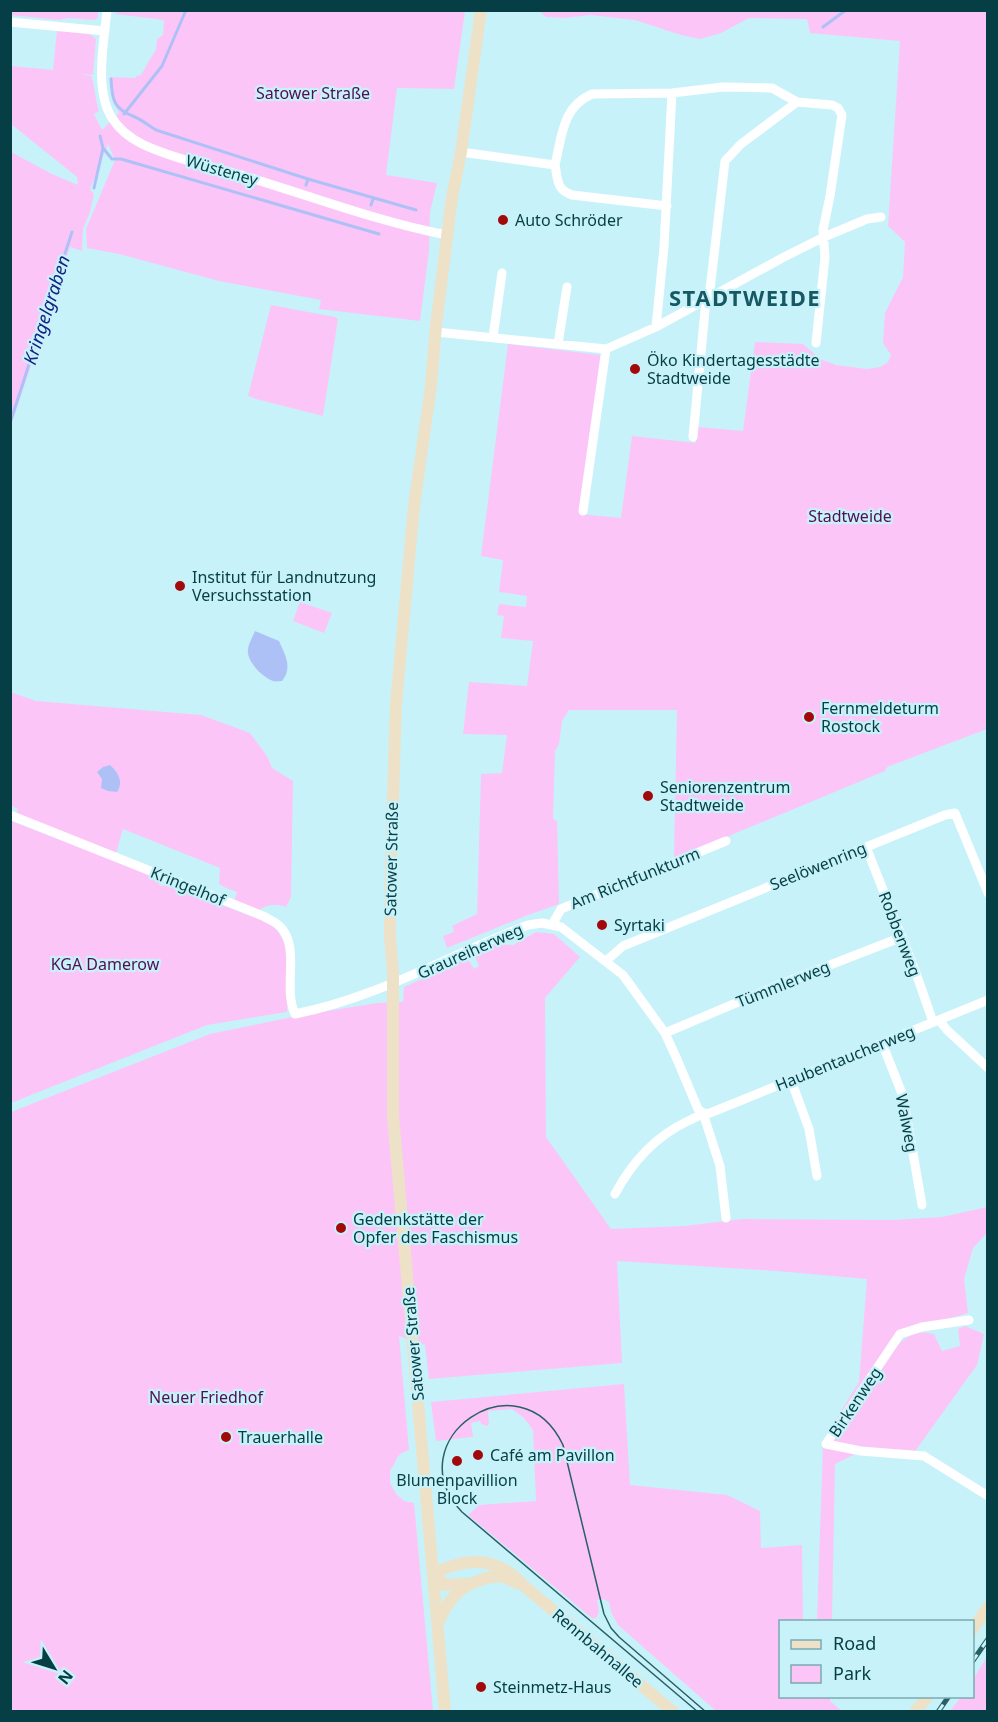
<svg xmlns="http://www.w3.org/2000/svg" width="998" height="1722" font-family="'Noto Sans',sans-serif">
	<style>
		.green { fill: #fbc6f7 }
		.water { fill: #adc1f7 }
		.lines { fill: none; stroke-linecap: round; stroke-linejoin: round }
		.stream { stroke: #adc1f7; stroke-width: 3 }
		.street { stroke: #fff; stroke-width: 9 }
		.secondary { stroke: #ede2c8; stroke-width: 12 }
		.tram { stroke: #295f66; stroke-width: 1.5 }
		.rail-casing { stroke: #295f66; stroke-width: 5 }
		.rail { stroke: #c8f2f9; stroke-width: 3; stroke-dasharray: 9; stroke-linecap: butt }
		.poi-dot { fill: #a2090a; stroke: #c8f2f9; stroke-width: 2 }
		.labels { text-anchor: middle; stroke-width: 4.5; stroke-linejoin: round; paint-order: stroke }
		.park-label { font-size: 16px; fill: #530d52; stroke: #c8f2f9 }
		.street-label { font-size: 16px; fill: #053e45; stroke: #c8f2f9 }
		.poi-label { font-size: 16px; fill: #053e45; stroke: #c8f2f9; text-anchor: start }
		.water-label { font-size: 18px; font-style: italic; fill: #162486; stroke: #c8f2f9 }
		.district-label { font-size: 22px; font-weight: bold; letter-spacing: 1.5px; fill: #165962; stroke: #c8f2f9 }
	</style>
	<rect width="100%" height="100%" fill="#c8f2f9"/>
	<path class="green" d="M 98,10 L 98,17 L 95,20 L 69,18 L 59,20 L 11,15 L 11,11 Z
		M 116,11 L 465,11 L 454,89 L 397,88 L 386,175 L 437,183 L 430,212 L 429,251 L 420,321 L 319,309 L 321,300 L 219,281 L 119,254 L 87,248 L 86,229 L 115,160 L 108,144 L 90,189 L 94,194 L 90,212 L 83,229 L 82,251 L 70,247 L 11,426 L 11,152 L 52,174 L 78,185 L 77,177 L 11,124 L 11,66 L 53,70 L 57,30 L 88,33 L 96,39 L 93,75 L 80,74 L 91,76 C 95,83 95,101 99,111 L 94,114 L 102,130 L 119,113 L 112,98 L 110,77 L 136,78 L 136,76 L 141,75 L 156,49 L 157,39 L 163,35 L 164,20 L 115,14 Z
		M 539,11 L 987,11 L 987,729 L 887,767 L 885,771 L 676,858 L 674,857 L 677,710 L 569,710 L 562,721 L 559,744 L 555,751 L 553,819 L 557,821 L 559,904 L 528,915 L 447,948 L 443,936 L 454,932 L 452,926 L 477,914 L 481,774 L 502,773 L 507,735 L 463,734 L 469,682 L 527,686 L 533,641 L 501,638 L 504,616 L 497,615 L 499,604 L 526,607 L 527,596 L 499,592 L 503,560 L 481,556 L 508,344 L 601,355 L 579,514 L 621,518 L 632,436 L 696,443 L 698,427 L 743,431 L 755,342 L 803,344 L 820,359 L 836,365 L 867,369 L 880,367 L 888,362 L 891,355 L 883,343 L 885,313 L 903,277 L 905,242 L 888,226 L 900,41 L 810,33 L 807,19 L 749,18 L 721,33 L 700,39 L 681,35 L 635,20 L 590,15 L 565,18 L 546,17 Z
		M 271,305 L 335,317 L 338,319 L 323,416 L 256,399 L 248,396 Z
		M 300,602 L 332,613 L 324,633 L 293,621 Z
		M 10,692 L 36,701 L 201,715 L 250,733 L 267,756 L 272,768 L 293,781 L 291,897 L 286,907 C 275,904 267,904 258,911 L 234,901 L 237,892 L 224,887 L 219,884 L 220,868 L 123,829 L 116,853 L 16,814 L 18,809 L 10,805 L 12,786 L 10,785 Z
		M 11,821 L 136,869 L 159,879 L 159,885 L 164,886 L 166,883 L 168,883 L 203,897 L 204,900 L 209,902 L 211,901 L 269,923 C 296,943 288,983 287,1012 L 207,1025 L 11,1103 Z
		M 536,932 L 554,934 L 580,957 L 545,998 L 546,1137 L 611,1229 L 685,1226 L 742,1219 L 894,1220 L 942,1217 L 987,1207 L 987,1233 L 973,1248 L 964,1279 L 968,1313 L 906,1331 L 883,1359 C 900,1344 910,1327 934,1334 L 942,1351 L 960,1346 L 958,1329 L 965,1326 L 984,1334 L 977,1365 L 913,1454 L 861,1451 L 835,1464 L 832,1621 L 817,1621 L 823,1444 L 826,1436 L 859,1382 L 867,1279 L 776,1271 L 617,1261 L 622,1363 L 429,1379 L 425,1345 L 399,1336 L 409,1450 C 392,1456 399,1461 390,1470 L 390,1483 L 396,1494 L 404,1501 L 414,1503 L 433,1711 L 11,1712 L 11,1112 L 210,1034 L 302,1015 L 377,1003 L 403,1002 L 404,987 L 467,958 L 474,969 L 479,966 L 474,954 L 493,944 L 513,945 Z
		M 624,1384 L 630,1485 L 727,1495 L 760,1511 L 761,1548 L 802,1545 L 803,1621 L 780,1622 L 780,1696 L 830,1697 L 830,1701 L 842,1711 L 716,1711 L 618,1625 L 611,1612 L 609,1602 L 603,1599 L 597,1600 L 599,1611 L 597,1617 L 593,1619 L 468,1515 L 479,1505 L 536,1501 L 533,1430 L 524,1418 L 512,1409 L 488,1411 L 489,1424 L 487,1426 L 481,1424 L 480,1421 L 471,1423 L 473,1437 L 436,1441 L 431,1402 Z
		M 987,1657 L 987,1711 L 950,1711 L 961,1697 L 972,1696 L 973,1679 Z"/>
	<path class="water" d="M 255,631 L 279,641 C 285,655 293,667 282,681 C 280,681 275,682 273,681 C 262,677 246,661 248,649 C 249,643 253,636 255,631 Z
		M 110,765 C 118,772 124,782 117,792 L 108,791 L 101,788 L 102,779 L 97,772 L 103,767 Z"/>
	<g class="lines">
		<path class="stream" d="M 823,27 L 846,10
			M 111,79 C 112,101 114,109 135,117 C 142,120 149,126 156,130 L 308,179 L 416,210
			M 124,114 L 162,66 L 186,10
			M 103,148 L 112,159 L 121,159 L 379,234
			M 306,185 L 308,179
			M 94,188 L 103,148 L 100,136
			M 371,205 L 373,199
			M 10,423 L 72,232"/>
		<path class="street" d="M 107,10 C 104,42 94,90 112,118 C 119,129 130,138 142,144 C 176,160 215,167 251,178 C 316,198 380,222 447,235
			M 10,22 L 105,31
			M 461,152 L 555,165 C 558,180 556,189 572,195 L 667,206
			M 555,165 C 562,136 562,107 592,94 L 672,93 L 723,87 L 772,88 L 797,102 L 832,105 L 838,108 L 842,115 L 830,196 L 823,230 L 825,257 L 816,343
			M 709,298 L 725,161 L 741,144 L 797,102
			M 656,327 L 664,247 L 672,93
			M 436,332 L 606,349 L 656,327 L 784,257 L 824,237 L 867,219 L 881,217
			M 493,337 L 502,273
			M 558,344 L 567,287
			M 693,437 L 706,300
			M 583,511 L 606,349
			M 10,815 L 263,916 C 270,920 279,923 283,930 C 299,952 283,988 295,1014 C 377,998 450,955 528,925 L 542,923 L 561,927 L 623,975 L 665,1033 L 676,1057 L 698,1109 L 703,1113 L 720,1166 L 726,1218
			M 866,847 L 916,973 L 933,1022
			M 552,925 L 561,909 L 726,841
			M 606,961 L 623,946 L 945,815 L 955,813 L 988,893
			M 939,1020 L 947,1030 L 988,1068
			M 665,1033 L 781,984 L 902,937
			M 882,1043 L 903,1096 L 922,1205
			M 791,1080 L 809,1129 L 817,1176
			M 615,1194 C 632,1162 654,1137 688,1121 C 696,1118 701,1113 710,1113 L 988,1000
			M 969,1320 L 922,1327 L 900,1334 L 826,1444 L 861,1451 L 924,1456 L 988,1496"/>
		<path class="secondary" d="M 433,1574 C 466,1557 497,1556 523,1585 L 673,1712
			M 433,1574 L 445,1585 L 466,1584
			M 439,1621 C 448,1601 459,1586 481,1580 C 488,1577 496,1576 504,1577 C 508,1579 513,1581 517,1583
			M 972,1630 L 988,1607
			M 445,1712 L 393,1116 L 393,972 L 390,937 L 390,893 L 396,704 L 414,506 L 431,386 L 436,325 L 452,197 L 461,152 L 481,10
			M 915,1712 L 928,1696"/>
		<path class="tram" d="M 698,1712 L 462,1512 C 394,1440 520,1354 563,1445 L 604,1614 L 611,1628 L 619,1637 L 706,1712"/>
		<g class="rail-casing">
			<path id="rail" d="M 972,1662 L 988,1639
				M 938,1712 L 949,1696"/>
		</g>
		<use href="#rail" class="rail"/>
	</g>
	<g class="poi-dot">
		<circle cx="503" cy="220" r="6"/>
		<circle cx="635" cy="369" r="6"/>
		<circle cx="180" cy="586" r="6"/>
		<circle cx="809" cy="717" r="6"/>
		<circle cx="648" cy="796" r="6"/>
		<circle cx="602" cy="925" r="6"/>
		<circle cx="341" cy="1228" r="6"/>
		<circle cx="226" cy="1437" r="6"/>
		<circle cx="478" cy="1455" r="6"/>
		<circle cx="457" cy="1461" r="6"/>
		<circle cx="481" cy="1687" r="6"/>
	</g>
	<g class="labels">
		<g class="park-label">
			<text x="313" y="99">Satower Straße</text>
			<text x="850" y="522">Stadtweide</text>
			<text x="105" y="970">KGA Damerow</text>
			<text x="206" y="1403">Neuer Friedhof</text>
		</g>
		<g class="street-label">
			<text transform="translate(222 170) rotate(16)" y="6">Wüsteney</text>
			<text transform="translate(391 859) rotate(-89)" y="6">Satower Straße</text>
			<text transform="translate(818 866) rotate(-22)" y="6">Seelöwenring</text>
			<text transform="translate(635 878) rotate(-22)" y="6">Am Richtfunkturm</text>
			<text transform="translate(188 886) rotate(22)" y="6">Kringelhof</text>
			<text transform="translate(900 934) rotate(69)" y="6">Robbenweg</text>
			<text transform="translate(470 951) rotate(-24)" y="6">Graureiherweg</text>
			<text transform="translate(783 984) rotate(-22)" y="6">Tümmlerweg</text>
			<text transform="translate(845 1058) rotate(-22)" y="6">Haubentaucherweg</text>
			<text transform="translate(907 1123) rotate(79)" y="6">Walweg</text>
			<text transform="translate(413 1344) rotate(-95)" y="6">Satower Straße</text>
			<text transform="translate(855 1402) rotate(-56)" y="6">Birkenweg</text>
			<text transform="translate(598 1648) rotate(40)" y="6">Rennbahnallee</text>
		</g>
		<g class="poi-label">
			<text x="515" y="226">Auto Schröder</text>
			<text x="647" y="366">Öko Kindertagesstädte<tspan x="647" dy="18">Stadtweide</tspan></text>
			<text x="192" y="583">Institut für Landnutzung<tspan x="192" dy="18">Versuchsstation</tspan></text>
			<text x="821" y="714">Fernmeldeturm<tspan x="821" dy="18">Rostock</tspan></text>
			<text x="660" y="793">Seniorenzentrum<tspan x="660" dy="18">Stadtweide</tspan></text>
			<text x="614" y="931">Syrtaki</text>
			<text x="353" y="1225">Gedenkstätte der<tspan x="353" dy="18">Opfer des Faschismus</tspan></text>
			<text x="238" y="1443">Trauerhalle</text>
			<text x="490" y="1461">Café am Pavillon</text>
			<text x="457" y="1486" text-anchor="middle">Blumenpavillion<tspan x="457" dy="18">Block</tspan></text>
			<text x="493" y="1693">Steinmetz-Haus</text>
		</g>
		<g class="water-label">
			<text transform="translate(47 310) rotate(-72)" y="6">Kringelgraben</text>
		</g>
		<g class="district-label">
			<text x="745" y="306">STADTWEIDE</text>
		</g>
	</g>
	<rect width="998" height="1722" fill="none" stroke="#053e45" stroke-width="24"/>
	<rect x="779" y="1620" width="195" height="78" fill="#c8f2f9" stroke="#7aaab1" stroke-width="1.5"/>
	<rect x="791" y="1640" width="30" height="9" fill="#ede2c8" stroke="#7aaab1" stroke-width="1.5"/>
	<text x="833" y="1650" font-size="18" fill="#053e45">Road</text>
	<rect x="791" y="1665" width="30" height="18" fill="#fbc6f7" stroke="#7aaab1" stroke-width="1.5"/>
	<text x="833" y="1680" font-size="18" fill="#053e45">Park</text>
	<g transform="translate(54 1668) rotate(128)" stroke="#c8f2f9" stroke-width="4.5" paint-order="stroke">
	<path d="M0-4.5L10 22L0 15L-10 22Z" fill="#053e45"/>
	<text y="-9" font-size="16" font-weight="bold" text-anchor="middle" fill="#053e45">N</text>
	</g>
</svg>
